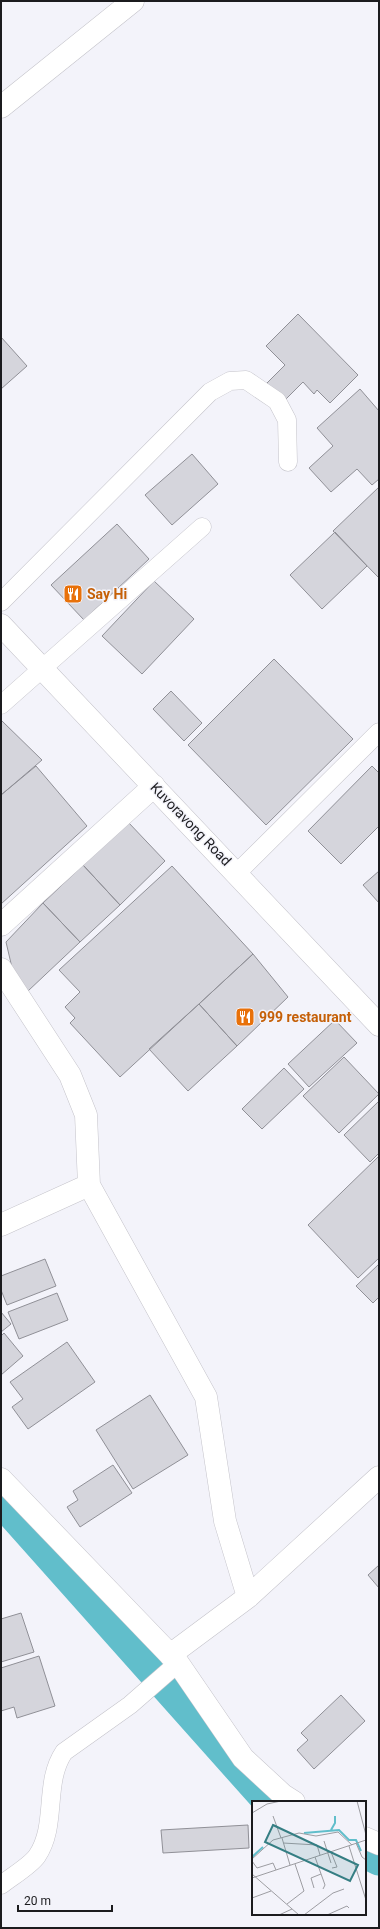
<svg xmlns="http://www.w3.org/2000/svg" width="380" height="1929" font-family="Roboto,sans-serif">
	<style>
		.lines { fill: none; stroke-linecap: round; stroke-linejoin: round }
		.canal { stroke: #61becb; stroke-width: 33 }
		.building { fill: #d5d5dc; stroke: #909097 }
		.service-casing { stroke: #c4c3ca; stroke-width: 19 }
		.minor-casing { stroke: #c4c3ca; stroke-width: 23 }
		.tertiary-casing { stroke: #c4c3ca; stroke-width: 23 }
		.service { stroke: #fff; stroke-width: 18 }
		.minor { stroke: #fff; stroke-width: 22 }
		.tertiary { stroke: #fff; stroke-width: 22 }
		.labels { text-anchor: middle; stroke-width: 3; stroke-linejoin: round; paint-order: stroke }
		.food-label { font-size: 14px; font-weight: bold; fill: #c56008; stroke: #f3f3fa; text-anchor: start }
		.street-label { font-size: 14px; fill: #1b1b1e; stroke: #f3f3fa }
		.inset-river { fill: none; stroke: #61becb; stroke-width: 2 }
		.inset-road { fill: none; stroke: #9d9da2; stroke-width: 1 }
		.view { fill: #357e83; fill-opacity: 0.15; stroke: #357e83; stroke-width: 2 }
		.inset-edge { fill: none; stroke: #1b1b1e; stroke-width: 2 }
	</style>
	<rect width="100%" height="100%" fill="#f3f3fa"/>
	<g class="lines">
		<path class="canal" d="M 1,1500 L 270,1802
			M 365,1852 L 379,1859"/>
	</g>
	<path class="building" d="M 298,314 L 358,375 L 330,403 L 317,390 L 314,394 L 303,382 L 284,401 L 267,383 L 285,365 L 266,346 Z
		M 1,337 L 27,366 L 1,389 Z
		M 360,389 L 379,411 L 379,479 L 372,485 L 357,469 L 331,492 L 309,468 L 333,446 L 317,428 Z
		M 192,454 L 218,484 L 172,525 L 145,495 Z
		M 379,487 L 379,578 L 333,531 Z
		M 117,524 L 149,559 L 84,620 L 51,585 Z
		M 335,532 L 367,566 L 322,609 L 290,575 Z
		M 154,581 L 194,619 L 142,674 L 102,636 Z
		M 274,659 L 353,739 L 266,825 L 188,745 Z
		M 171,691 L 202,723 L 184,741 L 153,709 Z
		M 1,720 L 42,760 L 1,795 Z
		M 36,766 L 87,826 L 1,904 L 1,795 Z
		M 372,766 L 379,773 L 379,826 L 341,864 L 308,831 Z
		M 128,822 L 165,861 L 120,905 L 83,865 Z
		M 83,865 L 120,905 L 80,942 L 43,903 Z
		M 172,866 L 253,954 L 120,1077 L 70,1023 L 75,1018 L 65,1007 L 80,992 L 59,970 Z
		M 379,871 L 379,903 L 363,885 Z
		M 43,903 L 80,942 L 28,991 L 13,972 L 6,942 Z
		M 253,954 L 288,997 L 237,1046 L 199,1004 Z
		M 199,1004 L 237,1046 L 188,1091 L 149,1049 Z
		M 335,1020 L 357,1043 L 309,1087 L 288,1064 Z
		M 344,1057 L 379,1094 L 339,1133 L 303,1096 Z
		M 284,1068 L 304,1089 L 262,1129 L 242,1109 Z
		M 379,1101 L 379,1153 L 370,1162 L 344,1135 Z
		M 379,1156 L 379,1258 L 358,1278 L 308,1225 Z
		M 45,1259 L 56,1286 L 7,1305 L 1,1290 L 1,1276 Z
		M 379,1264 L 379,1297 L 373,1303 L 356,1286 Z
		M 57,1293 L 68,1320 L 19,1339 L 8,1312 Z
		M 1,1312 L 11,1324 L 1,1332 Z
		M 4,1333 L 23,1356 L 1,1375 L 1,1336 Z
		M 67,1342 L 95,1382 L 28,1429 L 12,1407 L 23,1399 L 10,1382 Z
		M 150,1395 L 188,1455 L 133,1489 L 96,1430 Z
		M 113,1465 L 132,1493 L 80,1527 L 67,1507 L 78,1500 L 73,1491 Z
		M 379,1565 L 379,1588 L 368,1575 Z
		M 21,1613 L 34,1652 L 1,1662 L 1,1619 Z
		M 39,1656 L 55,1706 L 17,1718 L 14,1707 L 1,1711 L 1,1668 Z
		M 341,1695 L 365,1721 L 314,1769 L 297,1750 L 308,1740 L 301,1733 Z
		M 248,1825 L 249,1848 L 163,1853 L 161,1830 Z"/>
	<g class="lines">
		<g class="service-casing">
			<path id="service" d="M 1,602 L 210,392 L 230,381 L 246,380 L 277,401 L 287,420 L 288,462
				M 1,705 L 202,527
				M 237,873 L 379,732
				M 1,1885 C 11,1877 30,1866 37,1856 C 58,1825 43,1783 64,1752 L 130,1705 L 178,1663"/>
		</g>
		<g class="minor-casing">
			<path id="minor" d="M 1,107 L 133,1
				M 1,925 L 154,786
				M 1,969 L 70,1075 L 86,1115 L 89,1185 L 206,1397 L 225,1521 L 248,1597
				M 1,1225 L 89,1185
				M 1,1479 L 178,1663 L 243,1758 L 283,1795 L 294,1802
				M 170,1655 L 248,1597 L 379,1477
				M 365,1838 L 379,1844"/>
		</g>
		<g class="tertiary-casing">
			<path id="tertiary" d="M 1,625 L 379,1025"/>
		</g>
		<use href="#service" class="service"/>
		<use href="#minor" class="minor"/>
		<use href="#tertiary" class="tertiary"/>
	</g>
	<defs>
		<g id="restaurant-square" transform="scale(1)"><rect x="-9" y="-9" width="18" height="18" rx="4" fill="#e8710a" stroke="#f3f3fa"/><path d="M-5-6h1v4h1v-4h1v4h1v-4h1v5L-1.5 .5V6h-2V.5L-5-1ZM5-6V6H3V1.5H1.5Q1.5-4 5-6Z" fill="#fff"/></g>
	</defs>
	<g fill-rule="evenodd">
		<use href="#restaurant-square" x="73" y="594"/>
		<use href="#restaurant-square" x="245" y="1017"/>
	</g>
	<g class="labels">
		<g class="food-label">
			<text x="87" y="599">Say Hi</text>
			<text x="259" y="1022">999 restaurant</text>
		</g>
		<g class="street-label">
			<text transform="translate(191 824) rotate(46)" y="5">Kuvoravong Road</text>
		</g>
	</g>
	<g transform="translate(252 1801)">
		<rect width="114" height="114" fill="#f3f3fa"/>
		<path class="inset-river" d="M 79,29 L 83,22 L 83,15M 52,32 L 87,29 L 97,39 L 104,39 L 109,50M 0,56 L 11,46"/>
		<path class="inset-road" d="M 105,0 L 114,34M 0,12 L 15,3 L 29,0M 21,15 L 29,37M 30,37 L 38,64M 72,40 L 79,62M 31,42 L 65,44 L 68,54M 104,42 L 110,56 L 114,59M 97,45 L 114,99M 79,51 L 85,66 L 80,67M 63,56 L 73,84 L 71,88M 0,58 L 21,39 L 47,32 L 64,35 L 86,31 L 100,44M 0,60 L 5,67 L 21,62 L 24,69M 0,73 L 47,114M 0,77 L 114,39M 62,87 L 59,77 L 69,73M 0,97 L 19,90M 35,103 L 52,90 L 43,63M 27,114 L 40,108M 52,114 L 81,92 L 92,88M 75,114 L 95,105 L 97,107"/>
		<path class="view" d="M 21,24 L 106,64 L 98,80 L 13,41 Z"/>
		<rect width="114" height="114" class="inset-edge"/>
	</g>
	<rect width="380" height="1929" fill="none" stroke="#1b1b1e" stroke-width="4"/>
	<path d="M18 1905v6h94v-6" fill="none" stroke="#1b1b1e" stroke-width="2"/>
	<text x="24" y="1905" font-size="12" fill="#1b1b1e" stroke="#f3f3fa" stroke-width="3" paint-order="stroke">20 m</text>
</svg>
